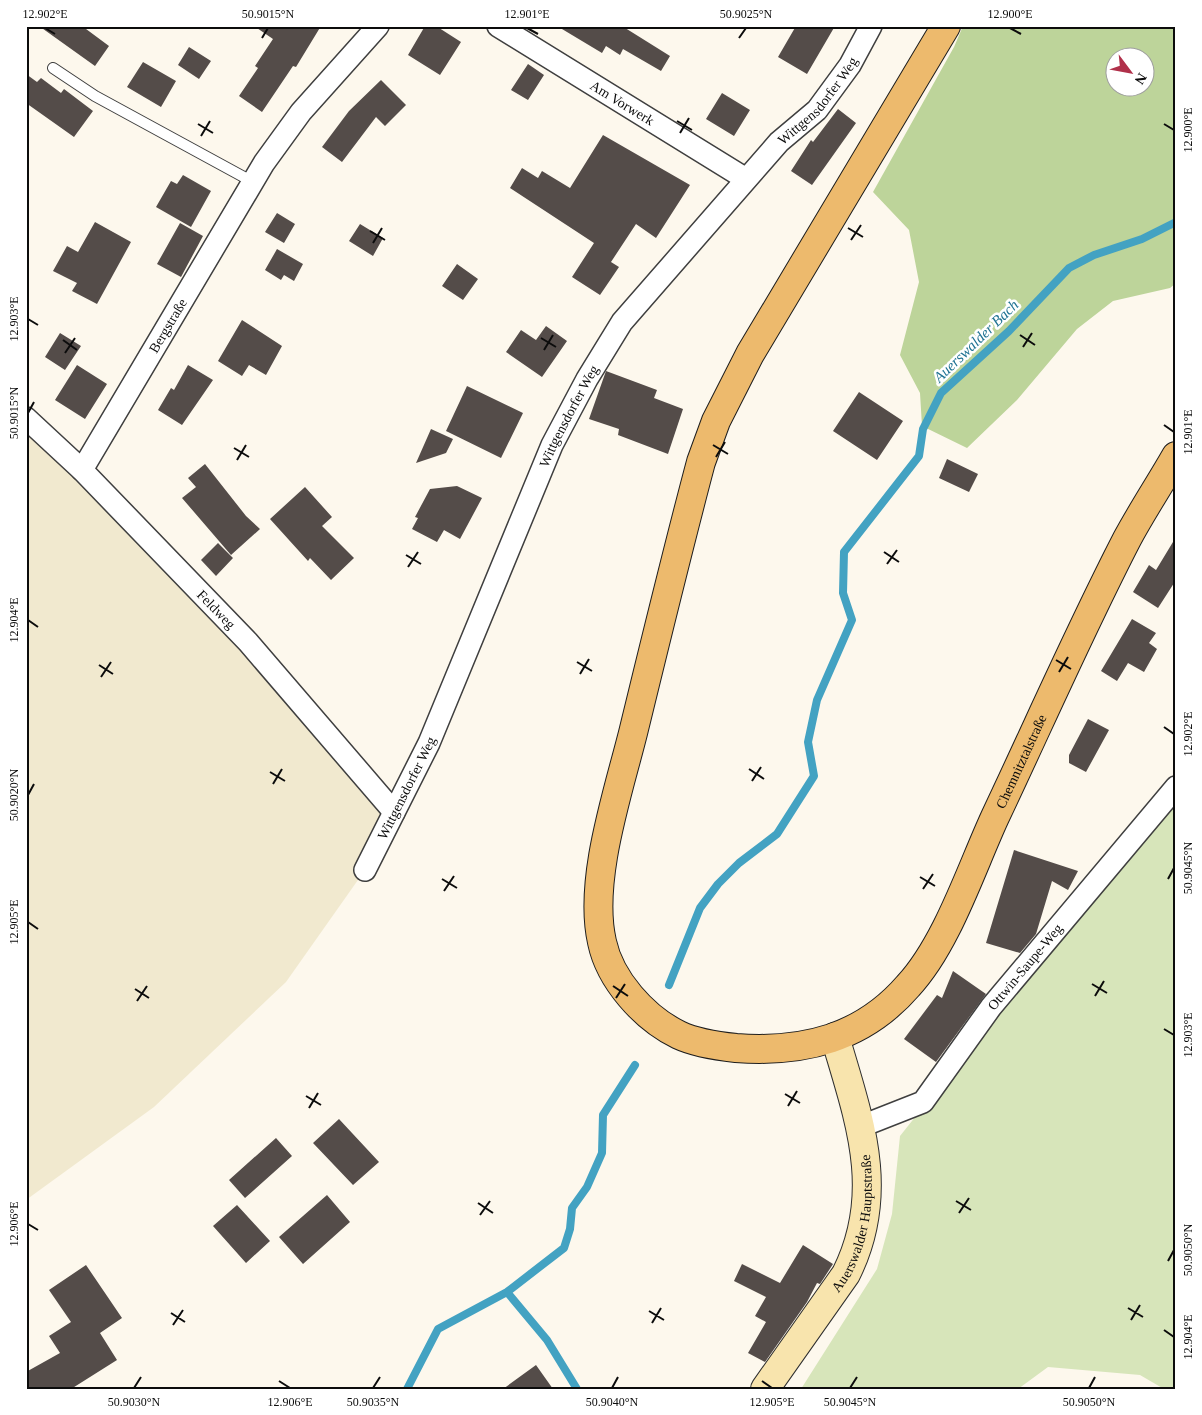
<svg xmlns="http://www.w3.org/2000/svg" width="1202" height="1415" font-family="Georgia,serif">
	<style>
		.farmland { fill: #f1e9cf }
		.green { fill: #d7e5ba }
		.forest { fill: #bdd49a; fill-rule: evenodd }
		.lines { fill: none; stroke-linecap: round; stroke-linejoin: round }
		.stream { stroke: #43a2c2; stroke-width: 8 }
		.building { fill: #544c49 }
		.service-casing { stroke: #3f3f3f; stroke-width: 12 }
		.minor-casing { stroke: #3f3f3f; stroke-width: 24 }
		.secondary-casing { stroke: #2e2e2e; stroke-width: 30 }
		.primary-casing { stroke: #1d1d1d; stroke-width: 30 }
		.service { stroke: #fff; stroke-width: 10 }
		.minor { stroke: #fff; stroke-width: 21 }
		.secondary { stroke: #f8e4ad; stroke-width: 28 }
		.primary { stroke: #edba6d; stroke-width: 28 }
		.ticks { fill: none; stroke: #0c0c0c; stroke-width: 2 }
		.labels { text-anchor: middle; stroke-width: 5; stroke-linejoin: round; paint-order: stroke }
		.street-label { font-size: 14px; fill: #0c0c0c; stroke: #fff }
		.water-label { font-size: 15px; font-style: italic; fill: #207393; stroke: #fff }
		.neatline { fill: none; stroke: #0c0c0c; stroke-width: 2 }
		.ticks-label { font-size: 12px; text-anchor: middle; fill: #0c0c0c }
	</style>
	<rect width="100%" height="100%" fill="#fdf8ed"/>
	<path class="farmland" d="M 26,418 L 394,812 L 365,870 L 286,982 L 154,1107 L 26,1200 Z"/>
	<path class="green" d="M 1176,797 L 1176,1389 L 1164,1389 L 1140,1375 L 1048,1367 L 1018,1389 L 801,1389 L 877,1269 L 892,1214 L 900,1136 L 1096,890 Z"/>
	<path class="forest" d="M 963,26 L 1176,26 L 1176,283 L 1170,288 L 1113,301 L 1077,329 L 1017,400 L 967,448 L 922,426 L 920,393 L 900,355 L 919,282 L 909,230 L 873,192 L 954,47 ZM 1114,58 L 1144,58 L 1144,88 L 1114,88 Z"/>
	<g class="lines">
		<path class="stream" d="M 669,985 L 700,908 L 718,884 L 739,863 L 777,834 L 814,776 L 808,742 L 817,700 L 852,620 L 843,593 L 844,552 L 919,456 L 923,429 L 941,393 L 1009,331 L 1069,268 L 1094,255 L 1142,239 L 1176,222
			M 507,1292 L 547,1340 L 577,1389
			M 407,1389 L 438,1329 L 507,1292 L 564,1248 L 570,1229 L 572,1208 L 587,1187 L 602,1153 L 603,1115 L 635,1065"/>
	</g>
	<path class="building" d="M 39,26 L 82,26 L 109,46 L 95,66 Z
		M 254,26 L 321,26 L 296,67 L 293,66 L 262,112 L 239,96 L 258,68 L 255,66 L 273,39 Z
		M 425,26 L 436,26 L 461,42 L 440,75 L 408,55 Z
		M 557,26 L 622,26 L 670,56 L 661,71 L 623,49 L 620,55 L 606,46 L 602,53 Z
		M 796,26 L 835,26 L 807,74 L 778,57 Z
		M 189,47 L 211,61 L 199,79 L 178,65 Z
		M 143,62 L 176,81 L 161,107 L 127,87 Z
		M 528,64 L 544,75 L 528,100 L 511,90 Z
		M 26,74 L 37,82 L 41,78 L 61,93 L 64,89 L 93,111 L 74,137 L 26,103 Z
		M 381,80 L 406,105 L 385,126 L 376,117 L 342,162 L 322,147 L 349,111 Z
		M 722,93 L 750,110 L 734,136 L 706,119 Z
		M 838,109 L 856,123 L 812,185 L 791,171 L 811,140 L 813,142 Z
		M 603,135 L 690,185 L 656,238 L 636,224 L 611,262 L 619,267 L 600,295 L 572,277 L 594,243 L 510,188 L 522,168 L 538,178 L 542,171 L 570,188 Z
		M 183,175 L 211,191 L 191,227 L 156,207 L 171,181 L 177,184 Z
		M 277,213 L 295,224 L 284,243 L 265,232 Z
		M 95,222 L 131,242 L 97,304 L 72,291 L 77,283 L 53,271 L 67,246 L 78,252 Z
		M 180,223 L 203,236 L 181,277 L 157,264 Z
		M 360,224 L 383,238 L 373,256 L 349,241 Z
		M 277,249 L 303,264 L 294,281 L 284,275 L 281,280 L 265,270 Z
		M 457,264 L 478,279 L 463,300 L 442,286 Z
		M 242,320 L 282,346 L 266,375 L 249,365 L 242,376 L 218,361 Z
		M 546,326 L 567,341 L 542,377 L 506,352 L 521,330 L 536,340 Z
		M 60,333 L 81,346 L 65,370 L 45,357 Z
		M 77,365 L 107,384 L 85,419 L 55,400 Z
		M 188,365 L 213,380 L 182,425 L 158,410 L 171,388 L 174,390 Z
		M 606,371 L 657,390 L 654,398 L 683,409 L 668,454 L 618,435 L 619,429 L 589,419 Z
		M 467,386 L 523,413 L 501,458 L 446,431 Z
		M 859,392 L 903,421 L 877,460 L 833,431 Z
		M 431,429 L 453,439 L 446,453 L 416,463 Z
		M 947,459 L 978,474 L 969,492 L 939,478 Z
		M 205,464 L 246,516 L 260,529 L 231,555 L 182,498 L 196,487 L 188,478 Z
		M 457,486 L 482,498 L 460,539 L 444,530 L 437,542 L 412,529 L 418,518 L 415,517 L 430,489 Z
		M 305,487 L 332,517 L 322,526 L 354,558 L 331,580 L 310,558 L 308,561 L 270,519 Z
		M 1176,537 L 1176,580 L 1158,608 L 1133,592 L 1149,565 L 1156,570 Z
		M 218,543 L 233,558 L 216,576 L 201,560 Z
		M 1132,619 L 1156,633 L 1149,643 L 1157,649 L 1144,672 L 1128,663 L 1117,681 L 1101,671 Z
		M 1088,719 L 1109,730 L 1086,772 L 1069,763 L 1069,755 Z
		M 1014,850 L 1078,871 L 1068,890 L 1052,881 L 1036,934 L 1020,953 L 986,943 Z
		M 953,971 L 986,994 L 936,1062 L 904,1039 L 937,995 L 942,998 Z
		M 339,1119 L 379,1162 L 353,1185 L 313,1143 Z
		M 276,1138 L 292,1156 L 245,1198 L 229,1180 Z
		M 327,1195 L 350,1222 L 303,1264 L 279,1237 Z
		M 237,1205 L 270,1241 L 246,1263 L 213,1226 Z
		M 803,1245 L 833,1264 L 820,1284 L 817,1283 L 807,1302 L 765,1362 L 748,1353 L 766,1322 L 755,1316 L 766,1297 L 734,1281 L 742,1264 L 780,1283 Z
		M 86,1265 L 122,1318 L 100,1333 L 117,1360 L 71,1389 L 26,1389 L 26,1372 L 60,1353 L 49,1336 L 71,1322 L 49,1290 Z
		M 536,1365 L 553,1389 L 503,1389 Z"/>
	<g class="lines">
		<g class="service-casing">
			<path id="service" d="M 53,68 L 95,96 L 253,182"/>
		</g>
		<g class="minor-casing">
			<g id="minor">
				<path id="s1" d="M 498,26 L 746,179"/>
				<path id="s2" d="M 26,418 L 82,470 L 248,642 L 394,812"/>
				<path id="s3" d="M 82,470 L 264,163 L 301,112 L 378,26"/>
				<path id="s4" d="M 365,870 L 429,743 L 552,445 L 587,379 L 622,322 L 779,142 L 817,110 L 850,65 L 871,26"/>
				<path id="s5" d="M 862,1126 L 923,1102 L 991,1007 L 1176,787"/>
			</g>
		</g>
		<g class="secondary-casing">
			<g id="secondary">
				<path id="s6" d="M 765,1389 L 846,1274 C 887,1192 859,1119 835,1037"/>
			</g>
		</g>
		<g class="primary-casing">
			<g id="primary">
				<path id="s7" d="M 946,26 L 750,354 L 716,421 L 701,462 C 677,552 655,643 633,733 C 618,793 588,881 602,942 C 610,980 644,1018 679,1035 C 696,1043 717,1046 736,1048 C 804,1053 863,1038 908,986 C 947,944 971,869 995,817 C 1039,724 1080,630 1127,539 C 1142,511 1160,484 1176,456"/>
			</g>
		</g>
		<use href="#service" class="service"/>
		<use href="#minor" class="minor"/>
		<use href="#secondary" class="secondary"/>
		<use href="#primary" class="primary"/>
	</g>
	<path class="ticks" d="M 45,28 L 55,34M 527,28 L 538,34M 1010,28 L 1021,34M 262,38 L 268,28M 739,38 L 746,28M 677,121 L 692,130M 198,124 L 213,133M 1164,124 L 1174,130M 680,133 L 689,118M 201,136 L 210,121M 848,228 L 863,237M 370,231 L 385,240M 851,240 L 861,225M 373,243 L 382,228M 28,319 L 38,325M 1020,335 L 1035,345M 541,338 L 556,347M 63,340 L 77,350M 1023,347 L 1032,333M 544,350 L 553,335M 65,353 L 75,338M 28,413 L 34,402M 1164,425 L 1174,432M 713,445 L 728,454M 234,448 L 249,457M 716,457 L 725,442M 237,460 L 246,445M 884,552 L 899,562M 406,555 L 421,564M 887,564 L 897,550M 408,567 L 418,552M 28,620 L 38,627M 1056,660 L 1071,669M 577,662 L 592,671M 99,665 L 113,674M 1059,672 L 1068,657M 580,674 L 589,659M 101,677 L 111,662M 1164,727 L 1174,734M 749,769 L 764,779M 270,772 L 285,781M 752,781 L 761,767M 273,784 L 282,769M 28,795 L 34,784M 920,877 L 935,886M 442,879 L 457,888M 1168,879 L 1174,868M 923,889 L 933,874M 444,891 L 454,876M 28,922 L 38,929M 1092,984 L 1107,993M 613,986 L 628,996M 135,989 L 149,998M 1095,996 L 1104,981M 616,998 L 625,984M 137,1001 L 147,986M 1164,1029 L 1174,1035M 785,1094 L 800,1103M 306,1096 L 321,1105M 788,1106 L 797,1091M 309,1108 L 318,1093M 956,1201 L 971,1210M 478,1203 L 493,1213M 959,1213 L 969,1198M 480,1215 L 490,1201M 28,1224 L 38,1230M 1168,1261 L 1174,1250M 1128,1308 L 1143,1317M 649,1311 L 664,1320M 171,1313 L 185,1322M 1131,1320 L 1140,1305M 652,1323 L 661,1308M 173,1325 L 183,1310M 1164,1330 L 1174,1337M 279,1381 L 290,1388M 762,1381 L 772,1388M 134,1388 L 141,1377M 373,1388 L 380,1377M 612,1388 L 618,1377M 850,1388 L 857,1377M 1089,1388 L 1095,1377"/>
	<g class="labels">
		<g class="street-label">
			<text dy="5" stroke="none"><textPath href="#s4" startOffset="902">Wittgensdorfer Weg</textPath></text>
			<text dy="5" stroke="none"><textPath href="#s1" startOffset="146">Am Vorwerk</textPath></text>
			<text dy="5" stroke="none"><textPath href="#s3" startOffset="168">Bergstraße</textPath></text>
			<text dy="5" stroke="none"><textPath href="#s4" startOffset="498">Wittgensdorfer Weg</textPath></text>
			<text dy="5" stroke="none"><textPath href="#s2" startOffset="270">Feldweg</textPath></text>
			<text dy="5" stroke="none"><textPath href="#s7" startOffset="1619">Chemnitztalstraße</textPath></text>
			<text dy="5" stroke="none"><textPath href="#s4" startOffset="92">Wittgensdorfer Weg</textPath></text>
			<text dy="5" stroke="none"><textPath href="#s5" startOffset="235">Ottwin-Saupe-Weg</textPath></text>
			<text dy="5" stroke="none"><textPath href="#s6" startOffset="192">Auerswalder Hauptstraße</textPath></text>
		</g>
		<g class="water-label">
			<text transform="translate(976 341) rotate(-44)" y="5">Auerswalder Bach</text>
		</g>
	</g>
	<rect width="1202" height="1415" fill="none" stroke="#ffffff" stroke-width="55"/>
	<g transform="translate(1130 72) rotate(122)"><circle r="24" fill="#ffffff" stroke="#9e9e9e"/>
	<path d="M0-4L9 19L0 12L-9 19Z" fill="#b0304a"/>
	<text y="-8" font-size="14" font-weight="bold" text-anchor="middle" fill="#0c0c0c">N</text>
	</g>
	<rect x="28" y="28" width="1146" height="1360" class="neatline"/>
	<g class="ticks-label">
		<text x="45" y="18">12.902°E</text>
		<text x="268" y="18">50.9015°N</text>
		<text x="527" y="18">12.901°E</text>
		<text x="746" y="18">50.9025°N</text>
		<text x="1010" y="18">12.900°E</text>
		<text transform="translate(1188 130) rotate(-90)" y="4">12.900°E</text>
		<text transform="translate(14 319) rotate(-90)" y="4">12.903°E</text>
		<text transform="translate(14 413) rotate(-90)" y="4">50.9015°N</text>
		<text transform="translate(1188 432) rotate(-90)" y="4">12.901°E</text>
		<text transform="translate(14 620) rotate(-90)" y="4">12.904°E</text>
		<text transform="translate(1188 734) rotate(-90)" y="4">12.902°E</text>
		<text transform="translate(14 795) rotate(-90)" y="4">50.9020°N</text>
		<text transform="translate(1188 868) rotate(-90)" y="4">50.9045°N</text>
		<text transform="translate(14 922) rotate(-90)" y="4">12.905°E</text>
		<text transform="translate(1188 1035) rotate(-90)" y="4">12.903°E</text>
		<text transform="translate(14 1224) rotate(-90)" y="4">12.906°E</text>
		<text transform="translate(1188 1250) rotate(-90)" y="4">50.9050°N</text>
		<text transform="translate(1188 1337) rotate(-90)" y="4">12.904°E</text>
		<text x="134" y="1406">50.9030°N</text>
		<text x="290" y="1406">12.906°E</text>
		<text x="373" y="1406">50.9035°N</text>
		<text x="612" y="1406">50.9040°N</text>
		<text x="772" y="1406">12.905°E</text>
		<text x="850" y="1406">50.9045°N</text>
		<text x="1089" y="1406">50.9050°N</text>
	</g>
</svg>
